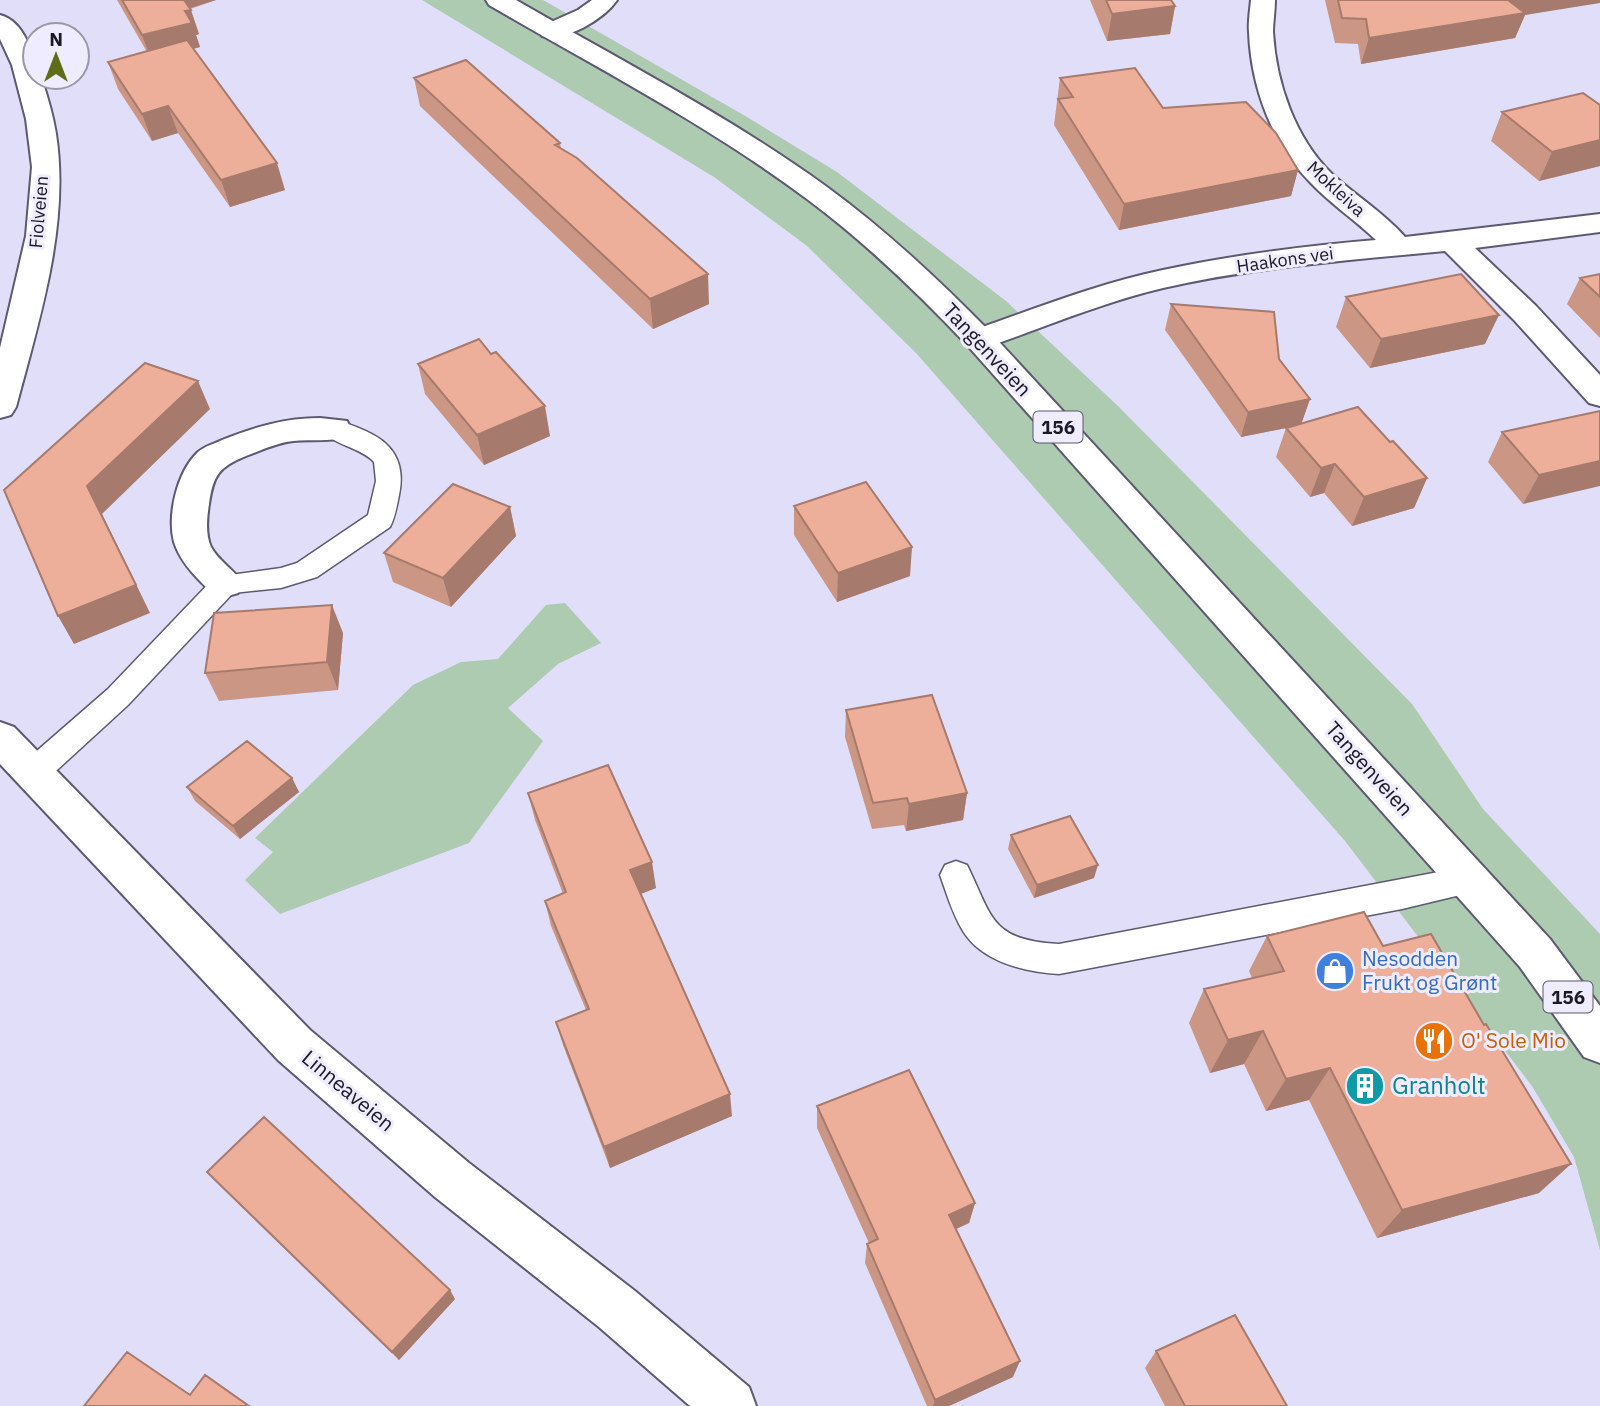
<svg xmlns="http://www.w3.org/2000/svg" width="1600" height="1406" font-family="'IBM Plex Sans',sans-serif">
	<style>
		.green { fill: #adcbb0 }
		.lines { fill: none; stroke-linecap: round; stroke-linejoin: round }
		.lane-casing { stroke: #5c5971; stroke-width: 3 }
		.street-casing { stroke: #5c5971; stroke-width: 4 }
		.primary-casing { stroke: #5c5971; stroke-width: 4 }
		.lane { fill: #fff; fill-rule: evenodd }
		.street { fill: #fff; fill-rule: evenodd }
		.primary { fill: #fff; fill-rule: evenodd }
		.wall { fill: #cc9684 }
		.shaded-wall { fill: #a67a6c }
		.building { fill: #edae9a; stroke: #a67a6c; stroke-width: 2 }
		.labels { text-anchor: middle; stroke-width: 6; stroke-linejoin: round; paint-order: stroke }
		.far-street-label { font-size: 18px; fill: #1b1923; stroke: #eeecfe }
		.shield { fill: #eeecfe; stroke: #5a5865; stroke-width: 2 }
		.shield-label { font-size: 19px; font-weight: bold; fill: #1b1923 }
		.street-label { font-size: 21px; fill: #1b1923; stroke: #eeecfe }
		.shop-label { font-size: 21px; fill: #366cbe; stroke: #eeecfe; text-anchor: start }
		.food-label { font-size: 21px; fill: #c56008; stroke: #eeecfe; text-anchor: start }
		.near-culture-label { font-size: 24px; fill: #0d838f; stroke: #eeecfe; text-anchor: start }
	</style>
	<rect width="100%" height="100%" fill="#e1defa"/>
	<path class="green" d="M 422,0 L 543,0 L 747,117 L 837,172 L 1006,301 L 1118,406 L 1412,704 L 1483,809 L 1600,934 L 1600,1250 L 1574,1157 L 1532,1086 L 1345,841 L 916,353 L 807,246 L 714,177 Z
		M 565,603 L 601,643 L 558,664 L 508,708 L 543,741 L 469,843 L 280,914 L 245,880 L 273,852 L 255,838 L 413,685 L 461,662 L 498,659 L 546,605 Z"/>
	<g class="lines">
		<g class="lane-casing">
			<path id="lane" d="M 335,420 C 376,432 409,447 399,495 C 397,506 395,517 390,527 L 317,577 L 281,588 L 233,593 L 128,705 L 45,781 L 34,785 L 23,781 L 19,772 L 23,763 L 108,689 L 215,577 L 281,568 L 297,563 L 368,515 L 376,481 L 374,462 C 361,447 333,446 322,429 L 326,423 Z
				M 956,861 L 967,865 C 993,918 990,940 1059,944 L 1470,866 L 1481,870 L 1486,880 L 1481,890 L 1402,909 L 1059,974 C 1025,972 982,962 963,931 C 952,913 947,894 940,875 L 945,865 Z"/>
		</g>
		<g class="street-casing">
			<path id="street" d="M 592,0 L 617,0 C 604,19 566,42 542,36 L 539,31 L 542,26 L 578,10 Z
				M 1251,0 L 1275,0 C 1275,11 1273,22 1273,32 C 1276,83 1295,138 1332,174 C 1356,196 1384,213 1405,237 L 1600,214 L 1600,232 L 1475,248 L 1536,306 L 1600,375 L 1600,406 L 1589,403 L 1514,320 L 1445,251 C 1352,260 1254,267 1163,288 C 1104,302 1047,326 990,346 L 979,349 L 968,346 L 963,339 L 968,332 C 1032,310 1096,284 1163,270 C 1233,255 1305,246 1376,240 C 1355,220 1331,204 1311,183 C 1272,144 1251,87 1249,32 C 1248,22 1250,11 1251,0 Z
				M 0,15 C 24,21 35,55 35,77 L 41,77 C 47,95 53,115 56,134 C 70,225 39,320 16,407 L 11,415 L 0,418 L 0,348 L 26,236 L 32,167 L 26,119 L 12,65 L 0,39 Z
				M 320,418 L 347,421 L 351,429 L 347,437 C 329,442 311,439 293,441 C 276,443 262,450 246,456 C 219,467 213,475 209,504 C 207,517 205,534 211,547 C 219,562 235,570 243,584 L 238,593 C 221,599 213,595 201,582 C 190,571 179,558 174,542 C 167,515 177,472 198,452 C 205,446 214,444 222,440 C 255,427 285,418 320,418 Z
				M 0,722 L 14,727 L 310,1030 L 469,1163 L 635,1291 L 749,1387 L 756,1406 L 690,1406 L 599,1327 L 435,1197 L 278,1060 L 0,764 Z"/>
		</g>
		<g class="primary-casing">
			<path id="primary" d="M 486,0 L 516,0 C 620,60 729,116 827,187 C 886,230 939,280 990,332 L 1550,939 L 1600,1006 L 1600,1063 L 1584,1057 L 1520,967 L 968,346 C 918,293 866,243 807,199 C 708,125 596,67 489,5 Z"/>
		</g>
		<use href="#lane" class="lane"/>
		<use href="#street" class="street"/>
		<use href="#primary" class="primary"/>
	</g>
	<path class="wall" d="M 117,0 L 216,0 L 190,9 L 199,34 L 196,35 L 200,47 L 193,49 L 285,190 L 230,207 L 178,133 L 152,141 L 118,89 L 108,62 L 147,52 Z
		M 1090,0 L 1171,0 L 1175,6 L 1170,34 L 1107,41 Z
		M 1325,0 L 1600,0 L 1525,15 L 1515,38 L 1361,64 L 1358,44 L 1335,43 Z
		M 414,78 L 560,143 L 561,149 L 709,304 L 653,329 L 420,106 Z
		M 1060,78 L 1163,108 L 1298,170 L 1291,196 L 1119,230 L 1054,125 Z
		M 1600,105 L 1600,166 L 1539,181 L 1491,141 L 1502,112 Z
		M 1600,274 L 1600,338 L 1567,304 L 1580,278 Z
		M 1346,297 L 1485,344 L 1370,368 L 1336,327 Z
		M 1171,304 L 1279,359 L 1310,399 L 1301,423 L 1390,442 L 1427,478 L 1414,508 L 1352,526 L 1324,493 L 1310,497 L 1276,457 L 1286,428 L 1241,437 L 1165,330 Z
		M 418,364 L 550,436 L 484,465 L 425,394 Z
		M 1600,411 L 1523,504 L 1488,462 L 1502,432 Z
		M 794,506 L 910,576 L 837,602 L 794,535 Z
		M 510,507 L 516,536 L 451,607 L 393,582 L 384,553 Z
		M 343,633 L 338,690 L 219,701 L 205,673 Z
		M 846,710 L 967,793 L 963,820 L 906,831 L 904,825 L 872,829 L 845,737 Z
		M 292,778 L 299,792 L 240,839 L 195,801 L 187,787 Z
		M 528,793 L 656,888 L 641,894 L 732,1116 L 610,1168 L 563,1045 L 556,1022 L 586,1010 L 551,926 L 545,901 L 563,894 L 535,820 Z
		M 1011,835 L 1094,878 L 1034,898 L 1008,849 Z
		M 1267,936 L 1383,946 L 1539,1193 L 1377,1238 L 1309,1100 L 1266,1111 L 1244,1064 L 1210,1073 L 1189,1023 L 1204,989 L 1252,978 L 1249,971 Z
		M 817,1106 L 975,1203 L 969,1223 L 956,1229 L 1013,1377 L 949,1406 L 927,1406 L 865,1263 L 867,1244 L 869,1243 L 817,1128 Z
		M 207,1172 L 455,1299 L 399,1360 L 216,1182 Z
		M 1156,1351 L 1287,1406 L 1165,1406 L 1145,1368 Z"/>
	<path class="shaded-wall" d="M 180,0 L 216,0 L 184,10 Z
		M 1498,0 L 1600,0 L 1600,3 L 1525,15 L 1515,38 L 1361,64 L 1369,38 Z
		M 1175,6 L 1170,34 L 1107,41 L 1112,14 Z
		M 191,10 L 199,34 L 196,35 L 200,47 L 151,59 L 142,35 L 185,11 Z
		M 168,106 L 178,133 L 152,141 L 142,114 Z
		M 1600,140 L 1600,166 L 1539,181 L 1552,152 Z
		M 277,163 L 285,190 L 230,207 L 221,180 Z
		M 1298,170 L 1291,196 L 1119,230 L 1124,204 Z
		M 708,274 L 709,304 L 653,329 L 650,299 Z
		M 1499,315 L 1485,344 L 1370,368 L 1381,339 Z
		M 198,381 L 210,409 L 102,514 L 150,613 L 74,644 L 58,616 L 87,486 Z
		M 1310,399 L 1301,425 L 1241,437 L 1248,412 Z
		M 545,406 L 550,436 L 484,465 L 477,435 Z
		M 1600,461 L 1600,486 L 1523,504 L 1539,475 Z
		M 1335,464 L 1324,493 L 1310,497 L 1321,468 Z
		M 1427,478 L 1414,508 L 1352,526 L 1364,497 Z
		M 510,507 L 516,536 L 451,607 L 443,578 Z
		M 912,547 L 910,576 L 837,602 L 838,573 Z
		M 332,605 L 343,633 L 338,690 L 327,662 Z
		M 292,778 L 299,792 L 240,839 L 233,826 Z
		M 967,793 L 963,820 L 906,831 L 909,804 Z
		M 652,862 L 656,888 L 635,896 L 630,870 Z
		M 1098,865 L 1094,878 L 1034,898 L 1037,885 Z
		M 1263,1031 L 1244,1064 L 1210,1073 L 1228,1040 Z
		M 1330,1068 L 1309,1100 L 1266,1111 L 1286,1079 Z
		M 730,1094 L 732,1116 L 610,1168 L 604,1147 Z
		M 1571,1164 L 1539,1193 L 1377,1238 L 1402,1210 Z
		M 975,1203 L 969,1223 L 945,1234 L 949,1215 Z
		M 450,1290 L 455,1299 L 399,1360 L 392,1352 Z
		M 1020,1361 L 1013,1377 L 949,1406 L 933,1406 L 935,1400 Z"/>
	<path class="building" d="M 122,0 L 184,0 L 191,10 L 185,11 L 192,23 L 142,35 Z
		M 1106,0 L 1171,0 L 1175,6 L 1112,14 Z
		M 1338,0 L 1508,0 L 1525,13 L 1369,38 L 1366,19 L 1342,18 Z
		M 187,40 L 277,163 L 221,180 L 168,106 L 142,114 L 108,62 Z
		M 466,60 L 560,143 L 555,145 L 577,158 L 708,274 L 650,299 L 414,78 Z
		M 1135,68 L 1163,108 L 1246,102 L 1276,133 L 1298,170 L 1124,204 L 1058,99 L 1073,97 L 1060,78 Z
		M 1583,93 L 1600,105 L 1600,140 L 1552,152 L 1502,112 Z
		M 1461,274 L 1499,315 L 1381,339 L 1346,297 Z
		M 1600,274 L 1600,297 L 1580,278 Z
		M 1171,304 L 1274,312 L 1279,359 L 1310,399 L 1248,412 Z
		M 479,339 L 491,354 L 496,352 L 545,406 L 477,435 L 418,364 Z
		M 145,363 L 198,381 L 87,486 L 136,585 L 58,616 L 4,490 Z
		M 1358,407 L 1390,442 L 1393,441 L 1427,478 L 1364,497 L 1335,464 L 1321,468 L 1286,428 Z
		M 1600,411 L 1600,461 L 1539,475 L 1502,432 Z
		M 866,482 L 912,547 L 838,573 L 794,506 Z
		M 453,484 L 510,507 L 443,578 L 384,553 Z
		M 332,605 L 327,662 L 205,673 L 214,613 Z
		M 932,695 L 967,793 L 909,804 L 907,798 L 873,803 L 846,710 Z
		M 247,741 L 292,778 L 233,826 L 187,787 Z
		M 608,765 L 652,862 L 630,870 L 730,1094 L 604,1147 L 556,1022 L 589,1009 L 545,901 L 566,892 L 528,793 Z
		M 1070,816 L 1098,865 L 1037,885 L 1011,835 Z
		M 1364,912 L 1383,946 L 1431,934 L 1484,1025 L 1486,1024 L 1571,1164 L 1402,1210 L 1330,1068 L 1286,1079 L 1263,1031 L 1228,1040 L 1204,989 L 1284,971 L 1267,936 Z
		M 909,1070 L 975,1203 L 949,1215 L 1020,1361 L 935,1400 L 867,1244 L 878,1239 L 817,1106 Z
		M 264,1117 L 450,1290 L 392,1352 L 207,1172 Z
		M 1235,1315 L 1287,1406 L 1185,1406 L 1156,1351 Z
		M 127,1352 L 190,1395 L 205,1375 L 249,1406 L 84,1406 Z"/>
	<defs>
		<g id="shop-disc" transform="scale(2.0125)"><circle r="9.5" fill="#3f7fe0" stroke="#eeecfe"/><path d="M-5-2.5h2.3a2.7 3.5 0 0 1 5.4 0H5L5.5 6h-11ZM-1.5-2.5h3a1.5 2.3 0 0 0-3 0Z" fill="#fff"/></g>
		<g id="restaurant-disc" transform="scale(2.0125)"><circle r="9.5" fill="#e8710a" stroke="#eeecfe"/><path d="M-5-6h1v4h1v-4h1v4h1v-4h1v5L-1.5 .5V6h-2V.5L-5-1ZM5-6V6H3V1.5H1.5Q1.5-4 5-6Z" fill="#fff"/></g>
		<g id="building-disc" transform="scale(2.0125)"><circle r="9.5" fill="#0f9aa8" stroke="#eeecfe"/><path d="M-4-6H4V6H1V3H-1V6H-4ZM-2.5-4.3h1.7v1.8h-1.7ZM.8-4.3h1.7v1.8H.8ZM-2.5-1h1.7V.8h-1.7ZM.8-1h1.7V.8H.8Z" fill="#fff"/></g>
	</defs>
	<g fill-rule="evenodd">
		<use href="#shop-disc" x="1335" y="971"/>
		<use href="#restaurant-disc" x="1434" y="1041"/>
		<use href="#building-disc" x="1365" y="1086"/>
	</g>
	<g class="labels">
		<g class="far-street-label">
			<text transform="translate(1336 189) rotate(43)" y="6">Mokleiva</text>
			<text transform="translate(39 212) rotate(-85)" y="6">Fiolveien</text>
			<text transform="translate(1285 260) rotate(-8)" y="6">Haakons vei</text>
		</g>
		<g class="shield">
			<rect x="1033.5" y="411.5" width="49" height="31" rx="5"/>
			<rect x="1543.5" y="981.5" width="49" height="31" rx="5"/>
		</g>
		<g class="shield-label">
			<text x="1058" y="434">156</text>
			<text x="1568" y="1004">156</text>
		</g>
		<g class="street-label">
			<text transform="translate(987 350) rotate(47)" y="7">Tangenveien</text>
			<text transform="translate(1369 769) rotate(48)" y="7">Tangenveien</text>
			<text transform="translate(348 1091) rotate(40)" y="7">Linneaveien</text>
		</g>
		<g class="shop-label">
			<text x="1362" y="966">Nesodden<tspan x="1362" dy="24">Frukt og Grønt</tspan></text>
		</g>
		<g class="food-label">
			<text x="1461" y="1048">O' Sole Mio</text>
		</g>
		<g class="near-culture-label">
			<text x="1392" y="1094">Granholt</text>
		</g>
	</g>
	<g transform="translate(56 56)"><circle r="33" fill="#eeecfe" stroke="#9a98a6" stroke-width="2"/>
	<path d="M0-5L12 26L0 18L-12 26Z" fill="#5f6d18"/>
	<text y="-10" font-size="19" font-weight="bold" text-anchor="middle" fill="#1b1923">N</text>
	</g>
</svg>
